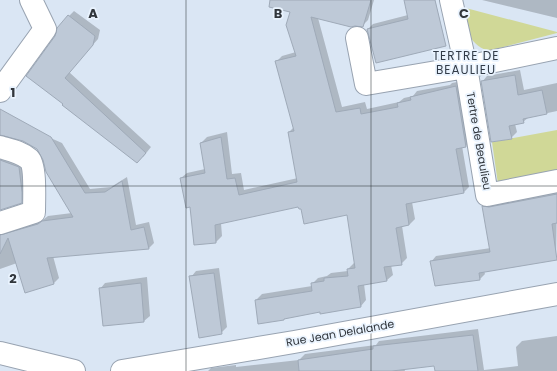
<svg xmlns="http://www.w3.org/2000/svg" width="557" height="371" font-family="Poppins,sans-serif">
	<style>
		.green { fill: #d0d897 }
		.shadow { fill: #0003 }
		.building { fill: #bec9d7; stroke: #9faab8 }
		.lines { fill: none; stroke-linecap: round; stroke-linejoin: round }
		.minor-casing { stroke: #98a3b1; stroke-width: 24 }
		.minor { stroke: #fff; stroke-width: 22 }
		.grid { fill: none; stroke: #31363c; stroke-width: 1; stroke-opacity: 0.55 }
		.labels { text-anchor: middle; stroke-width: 3.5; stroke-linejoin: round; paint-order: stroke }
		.street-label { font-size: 11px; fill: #31363c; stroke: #e9f3fe }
		.neighbourhood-label { font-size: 12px; letter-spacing: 1px; fill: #323b47; stroke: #e9f3fe }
		.grid-label { font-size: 13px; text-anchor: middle; font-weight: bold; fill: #31363c; stroke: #e9f3fe; stroke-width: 3.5; stroke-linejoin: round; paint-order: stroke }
	</style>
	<rect width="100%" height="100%" fill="#dae6f4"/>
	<path class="green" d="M 462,7 L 557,32 L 557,33 L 488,51 C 466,42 467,28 462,7 Z
		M 557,130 L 557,174 L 498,184 L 492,142 Z"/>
	<path class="shadow" d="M 294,0 L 374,0 L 368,20 L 362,26 L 318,18 L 342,107 L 365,102 L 367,109 L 399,102 L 404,98 L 413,96 L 417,91 L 450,85 L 452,83 L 462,81 L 472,140 L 466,146 L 462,146 L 469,187 L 464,192 L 412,202 L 415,219 L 409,225 L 402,226 L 407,258 L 401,264 L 391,265 L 393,275 L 387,280 L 364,284 L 366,300 L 361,306 L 321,311 L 256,300 L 262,294 L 312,286 L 312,284 L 318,278 L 327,276 L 331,273 L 348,271 L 348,269 L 354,263 L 356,263 L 348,214 L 302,208 L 299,206 L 221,223 L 222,236 L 216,242 L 195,244 L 191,205 L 181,178 L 187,173 L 205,169 L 201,143 L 207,137 L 227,132 L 232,174 L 241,173 L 244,190 L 298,178 L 289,132 L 294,127 L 276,62 L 282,56 L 296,52 Z
		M 405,0 L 435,0 L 445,42 L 368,29 L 373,24 L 408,15 Z
		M 482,0 L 557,0 L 557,18 Z
		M 74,11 L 100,30 L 98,39 L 69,72 L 151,147 L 143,157 L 65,104 L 28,76 L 69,16 Z
		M 520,70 L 524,90 L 557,83 L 557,111 L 529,117 L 523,122 L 515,124 L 517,132 L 511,138 L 482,82 L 487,76 Z
		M 0,116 L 62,143 L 90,189 L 111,187 L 127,177 L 136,225 L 149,222 L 154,243 L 149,248 L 53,256 L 59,278 L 53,284 L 17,263 L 0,269 L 0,229 L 10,230 L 44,219 L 48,216 L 72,213 L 41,152 L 29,143 L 0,134 Z
		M 0,152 L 24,162 L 26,197 L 21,202 L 0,209 Z
		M 557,190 L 556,259 L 484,271 L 485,274 L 480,279 L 431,262 L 436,256 L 491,248 L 483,207 L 488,201 Z
		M 219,268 L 227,327 L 221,333 L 191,277 L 196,271 Z
		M 147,277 L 150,316 L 144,321 L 100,289 L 105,283 Z
		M 478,329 L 484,370 L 518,366 L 516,347 L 522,341 L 557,336 L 557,371 L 436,371 L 435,365 L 404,368 L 405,371 L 208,371 L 211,368 L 236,365 L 236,367 L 299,360 L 305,354 L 376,345 L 379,341 Z"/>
	<path class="building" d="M 270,0 L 371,0 L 363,27 L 355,26 L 351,27 L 311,17 L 336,112 L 360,108 L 361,114 L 398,107 L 397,103 L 411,100 L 410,97 L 456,86 L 466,147 L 456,149 L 464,193 L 406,204 L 409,225 L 396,228 L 402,265 L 384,267 L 387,281 L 358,286 L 361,307 L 320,314 L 320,312 L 284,319 L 284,320 L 258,324 L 255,300 L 312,291 L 311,283 L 324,281 L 324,278 L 348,276 L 347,269 L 355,268 L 347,215 L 304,224 L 301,209 L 299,209 L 298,207 L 215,225 L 216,243 L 194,245 L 190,207 L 186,208 L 180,178 L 205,173 L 200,143 L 221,137 L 227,179 L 235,178 L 239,195 L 297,182 L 288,132 L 294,131 L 275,61 L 296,56 L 286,25 L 290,12 L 269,7 Z
		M 404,0 L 435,0 L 446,46 L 376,63 L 367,29 L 408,19 Z
		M 68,15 L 95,36 L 93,45 L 65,78 L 146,153 L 137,163 L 62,105 L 63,104 L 26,76 L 55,36 L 57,28 Z
		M 515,75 L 518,95 L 542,90 L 547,114 L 523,119 L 524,123 L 509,126 L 512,139 L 491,142 L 481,81 Z
		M 0,109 L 51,137 L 85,193 L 105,192 L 122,181 L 131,230 L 144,227 L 149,249 L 47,258 L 54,284 L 25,293 L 8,238 L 0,254 L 0,235 L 38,224 L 42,221 L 73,217 L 46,172 L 43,160 L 37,149 L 23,141 L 0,135 Z
		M 0,160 L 19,167 L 22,192 L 22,203 L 0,210 Z
		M 557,194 L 557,223 L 552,224 L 557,260 L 479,273 L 480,280 L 435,286 L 430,261 L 490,252 L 482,206 L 489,207 Z
		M 214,273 L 222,334 L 199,338 L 189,276 Z
		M 141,283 L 144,322 L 103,326 L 99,288 Z
		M 473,335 L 478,371 L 435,371 L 434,366 L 392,371 L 299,371 L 298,360 L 373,349 L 373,346 Z"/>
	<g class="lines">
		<g class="minor-casing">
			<path id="minor" d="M 451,0 L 466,67 L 487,195 L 557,181
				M 357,38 L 366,84 L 466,67 L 557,48
				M 0,91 L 45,29 L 31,0
				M 0,147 C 10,150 21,152 29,159 C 36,166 34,201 34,212 L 0,223
				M 0,353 L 74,371
				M 122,371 L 294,342 L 557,294"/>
		</g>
		<use href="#minor" class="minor"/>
	</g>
	<path class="grid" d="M 186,0 L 186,371M 371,0 L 371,371M 0,186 L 557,186"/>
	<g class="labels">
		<g class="street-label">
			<text transform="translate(479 141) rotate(80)" y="4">Tertre de Beaulieu</text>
			<text transform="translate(340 333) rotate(-10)" y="4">Rue Jean Delalande</text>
		</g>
		<g class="neighbourhood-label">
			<text x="466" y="60">TERTRE DE<tspan x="466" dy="14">BEAULIEU</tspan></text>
		</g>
	</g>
	<g class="grid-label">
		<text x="93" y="18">A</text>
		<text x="278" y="18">B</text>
		<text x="464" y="18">C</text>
		<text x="13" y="97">1</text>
		<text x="13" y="283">2</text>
	</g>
</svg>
